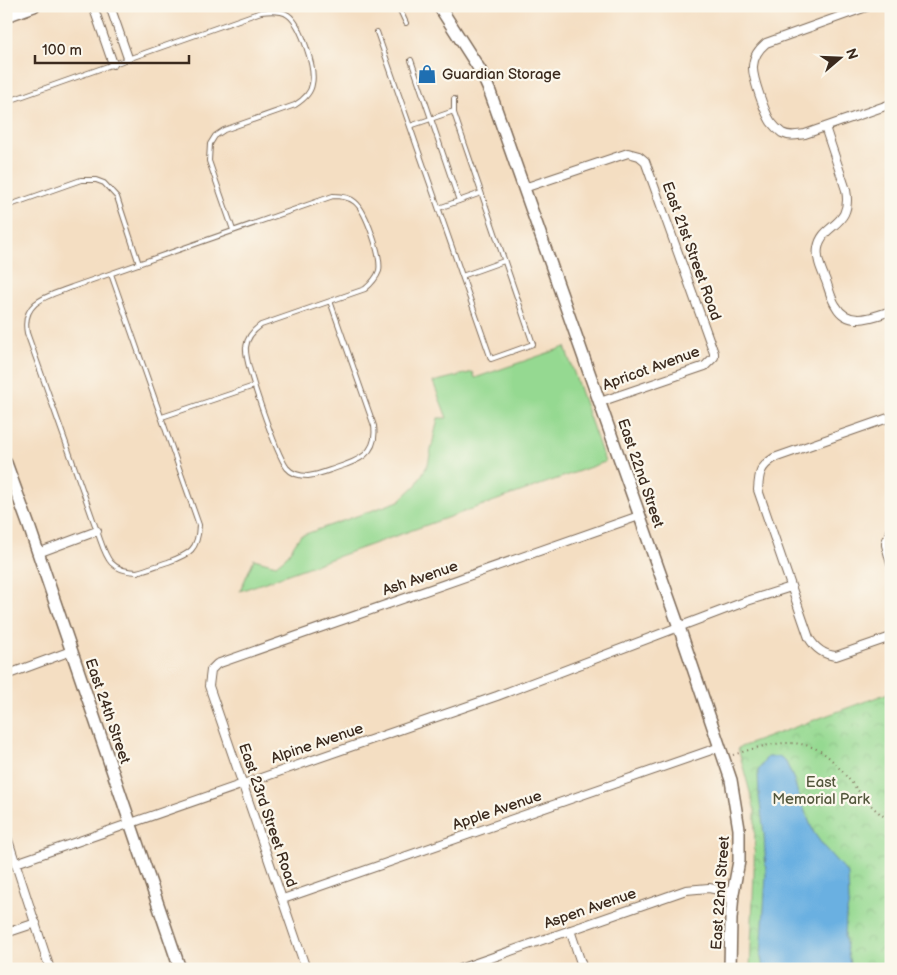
<svg xmlns="http://www.w3.org/2000/svg" width="897" height="975" font-family="'Balsamiq Sans',sans-serif">
	<style>
		.green { fill: #95d991; stroke: #688258 }
		.park { fill: url(#park-crowns); stroke: #688258 }
		.water { fill: #6bb0e1; stroke: #536d80 }
		.lines { fill: none; stroke-linecap: round; stroke-linejoin: round }
		.lane-casing { stroke: #7c6957; stroke-width: 6 }
		.street-casing { stroke: #7c6957; stroke-width: 10 }
		.secondary-casing { stroke: #7c6957; stroke-width: 14 }
		.path { stroke: #7c6957; stroke-width: 2; stroke-dasharray: 1 4; stroke-linecap: butt }
		.lane { stroke: #fff; stroke-width: 4 }
		.street { stroke: #fff; stroke-width: 8 }
		.secondary { stroke: #fff; stroke-width: 11 }
		.labels { text-anchor: middle; stroke-width: 4.5; stroke-linejoin: round; paint-order: stroke }
		.poi-label { font-size: 15px; fill: #3b2a1e; stroke: #fbf7ec; text-anchor: start }
		.street-label { font-size: 15px; fill: #3b2a1e; stroke: #fbf7ec }
		.park-label { font-size: 15px; fill: #52563b; stroke: #fbf7ec }
	</style>
	<defs>
		<pattern id="park-crowns" width="20" height="18" patternUnits="userSpaceOnUse" patternTransform="scale(1.25)"><rect width="20" height="18" fill="#95d991"/><path d="M2 6a3 3 0 1 1 6 0M12 15a3 3 0 1 1 6 0" fill="none" stroke="#81ba7d"/></pattern>
	</defs>
	<rect width="100%" height="100%" fill="#fbf7ec"/>
	<filter id="ink" filterUnits="userSpaceOnUse"><feTurbulence type="fractalNoise" baseFrequency=".02" numOctaves="2"/><feDisplacementMap in="SourceGraphic" scale="10" xChannelSelector="R" yChannelSelector="G"/><feConvolveMatrix kernelMatrix="1 2 1 2 8 2 1 2 1" color-interpolation-filters="sRGB"/></filter>
	<filter id="wash" filterUnits="userSpaceOnUse"><feTurbulence type="fractalNoise" baseFrequency=".0096" numOctaves="4" result="noise"/><feDisplacementMap in="SourceGraphic" scale="20" xChannelSelector="R" yChannelSelector="G"/><feGaussianBlur stdDeviation="1.12" result="paint"/><feColorMatrix in="noise" values="0 0 0 0 0 0 0 0 0 0 0 0 0 0 0 0 0 1.4 0 .05"/><feComposite in="paint" operator="in"/></filter>
	<g filter="url(#wash)">
		<rect width="100%" height="100%" fill="#f4dec2"/>
		<path class="green" d="M 565,347 L 605,462 L 240,591 L 254,559 L 276,565 L 286,557 L 300,536 L 399,501 L 416,485 L 428,464 L 438,418 L 447,418 L 433,382 L 473,372 L 475,378 Z"/>
		<path class="park" d="M 891,692 L 891,969 L 750,969 L 754,874 L 755,811 L 738,748 Z"/>
		<path class="water" d="M 767,757 L 779,757 L 786,762 L 794,780 L 799,797 L 814,833 L 824,847 L 848,874 L 849,903 L 846,916 L 845,938 L 851,969 L 763,969 L 761,957 L 766,875 L 764,834 L 759,796 L 758,771 Z"/>
	</g>
	<g filter="url(#ink)">
		<g class="lines">
			<g class="lane-casing">
				<path id="lane" d="M 398,6 L 406,23
					M 377,32 L 491,359 L 533,344 L 454,113 L 454,99
					M 411,60 L 459,201
					M 6,102 L 261,12 C 270,11 281,10 288,15 C 301,24 316,69 312,84 C 311,93 303,100 295,105 L 224,130 L 215,136 L 210,144 L 209,161 L 233,230
					M 410,126 L 454,111
					M 6,205 L 10,205 L 81,180 L 96,180 L 104,183 L 117,197 L 139,264
					M 439,208 L 481,193
					M 111,274 L 199,525 C 198,550 190,554 168,562 C 158,565 148,569 137,572 C 107,571 106,555 97,531 L 27,333 C 21,301 48,296 72,287 L 333,196 C 341,196 349,197 355,202 C 366,211 382,257 379,271 C 376,279 371,284 365,289 L 261,325 C 254,330 247,337 246,347 C 244,363 277,455 287,468 C 292,474 301,476 308,476 C 318,475 327,471 336,468 C 358,461 378,454 374,426 L 330,301
					M 462,276 L 504,261
					M 162,417 L 254,386"/>
			</g>
			<g class="street-casing">
				<path id="street" d="M 93,6 L 113,64
					M 110,6 L 128,58
					M 869,6 L 766,43 C 758,50 754,56 753,66 C 752,77 765,113 771,122 C 774,126 778,130 782,133 C 790,137 797,135 805,134 L 891,104
					M 825,127 L 846,190 C 853,228 822,222 818,248 C 816,259 822,271 826,281 C 829,289 831,299 836,306 C 848,328 873,317 891,311
					M 524,188 L 628,153 L 639,156 L 645,161 L 714,353 L 714,357 L 705,366 L 600,402
					M 891,417 L 774,458 C 760,467 759,473 758,490 L 809,638 C 815,648 824,655 836,656 L 891,637
					M 891,531 L 886,542 L 886,545 L 891,564
					M 38,553 L 97,531
					M 6,675 L 71,651
					M 6,834 L 50,969
					M 16,863 L 497,696 L 747,601 L 791,587
					M 283,899 L 720,747
					M 570,930 L 583,969
					M 6,933 L 36,923
					M 306,969 L 209,686 L 211,670 L 217,664 L 639,516
					M 459,969 L 686,890 L 709,888 L 733,893"/>
			</g>
			<g class="secondary-casing">
				<path id="secondary" d="M 439,6 L 480,70 L 490,92 L 679,627 L 731,780 L 739,829 L 739,861 L 733,893 L 731,919 L 730,969
					M 6,16 L 34,6
					M 6,463 L 29,526 L 180,969"/>
			</g>
			<path class="path" d="M 733,755 C 763,745 799,734 826,755 C 836,763 844,774 852,783 C 864,798 874,811 891,821"/>
			<use href="#lane" class="lane"/>
			<use href="#street" class="street"/>
			<use href="#secondary" class="secondary"/>
		</g>
	</g>
	<defs>
		<g id="shop-bare" transform="scale(1.5)"><path d="M-5-2.5h2.3a2.7 3.5 0 0 1 5.4 0H5L5.5 6h-11ZM-1.5-2.5h3a1.5 2.3 0 0 0-3 0Z" fill="#1f6fb2" stroke="#fbf7ec" stroke-width="2.5" paint-order="stroke"/></g>
	</defs>
	<g fill-rule="evenodd">
		<use href="#shop-bare" x="427" y="74"/>
	</g>
	<g class="labels">
		<g class="poi-label">
			<text x="442" y="79">Guardian Storage</text>
		</g>
		<g class="street-label">
			<text transform="translate(692 251) rotate(70)" y="5">East 21st Street Road</text>
			<text transform="translate(651 368) rotate(-20)" y="5">Apricot Avenue</text>
			<text transform="translate(641 473) rotate(71)" y="5">East 22nd Street</text>
			<text transform="translate(420 578) rotate(-19)" y="5">Ash Avenue</text>
			<text transform="translate(108 711) rotate(71)" y="5">East 24th Street</text>
			<text transform="translate(317 743) rotate(-19)" y="5">Alpine Avenue</text>
			<text transform="translate(497 810) rotate(-19)" y="5">Apple Avenue</text>
			<text transform="translate(268 815) rotate(71)" y="5">East 23rd Street Road</text>
			<text transform="translate(720 893) rotate(-86)" y="5">East 22nd Street</text>
			<text transform="translate(590 908) rotate(-19)" y="5">Aspen Avenue</text>
		</g>
		<g class="park-label">
			<text x="821" y="787">East<tspan x="821" dy="17">Memorial Park</tspan></text>
		</g>
	</g>
	<rect width="897" height="975" fill="none" stroke="#fbf7ec" stroke-width="25"/>
	<g transform="translate(840 58) rotate(71)" stroke="#fbf7ec" stroke-width="4" paint-order="stroke">
	<path d="M0-4L9 19L0 12L-9 19Z" fill="#3b2a1e"/>
	<text y="-8" font-size="14" font-weight="bold" text-anchor="middle" fill="#3b2a1e">N</text>
	</g>
	<path d="M35 55v8h154v-8" fill="none" stroke="#3b2a1e" stroke-width="2.5"/>
	<text x="42" y="55" font-size="15" fill="#3b2a1e" stroke="#fbf7ec" stroke-width="4" paint-order="stroke">100 m</text>
</svg>
